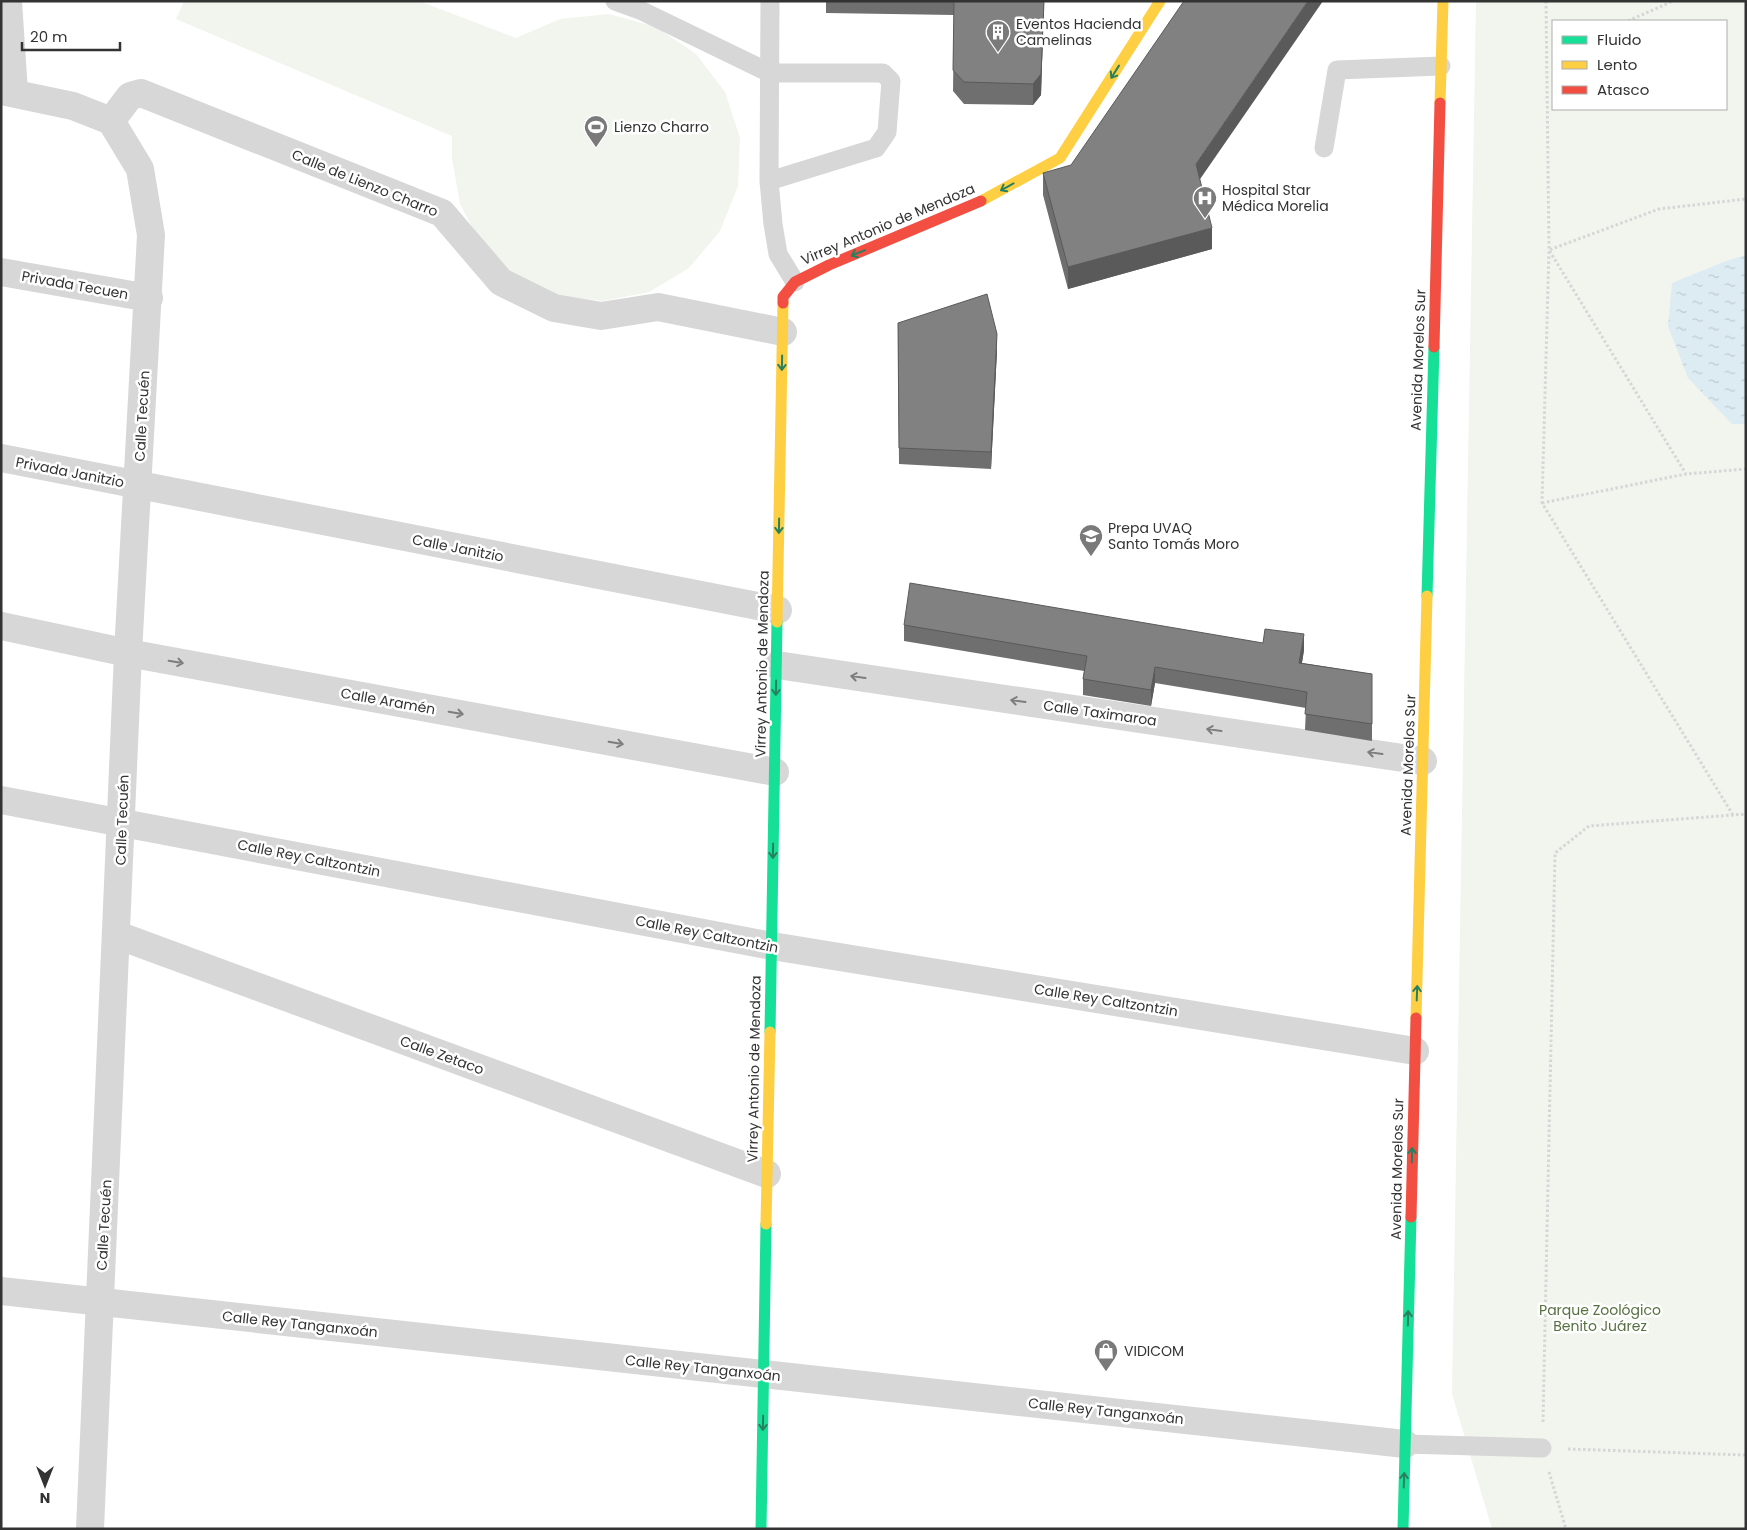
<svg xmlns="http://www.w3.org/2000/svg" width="1747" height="1530" font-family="Poppins,sans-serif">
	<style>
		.green { fill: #f1f5ed; fill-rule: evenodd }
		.water { fill: url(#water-ripples) }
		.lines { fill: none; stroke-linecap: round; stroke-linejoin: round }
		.path { stroke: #d6d6d6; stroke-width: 3; stroke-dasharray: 2.5 2.5; stroke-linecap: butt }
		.lane { stroke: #d7d7d7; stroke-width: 19 }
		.street { stroke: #d7d7d7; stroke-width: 28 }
		.fast { stroke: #16e098; stroke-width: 11 }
		.slow { stroke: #ffcf43; stroke-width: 11 }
		.jam { stroke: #f24e42; stroke-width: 11 }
		.wall { fill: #6f6f6f }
		.shaded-wall { fill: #5a5a5a }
		.building { fill: #818181; stroke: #5a5a5a }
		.oneway { stroke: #268160 }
		.oneway2 { stroke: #7d7d7d }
		.labels { text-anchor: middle; stroke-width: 5; stroke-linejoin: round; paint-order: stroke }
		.poi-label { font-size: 14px; fill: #333; stroke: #fff; text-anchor: start }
		.street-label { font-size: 14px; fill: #333; stroke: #fff }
		.park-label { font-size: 14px; fill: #56703f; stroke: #fff }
	</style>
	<defs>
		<pattern id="water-ripples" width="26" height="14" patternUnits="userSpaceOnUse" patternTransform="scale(1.25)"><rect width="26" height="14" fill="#ddebf3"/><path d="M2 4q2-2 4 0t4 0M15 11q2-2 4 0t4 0" fill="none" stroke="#becad1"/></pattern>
	</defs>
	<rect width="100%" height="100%" fill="#fff"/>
	<path class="green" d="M 184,1 L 419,1 L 516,38 L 560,19 L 609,14 L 656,27 L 696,54 L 725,92 L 740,138 L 738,186 L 720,231 L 689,268 L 649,292 L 603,301 L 557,296 L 515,276 L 481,244 L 460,204 L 452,158 L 452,136 L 176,19 Z
		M 1476,1 L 1746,1 L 1746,1529 L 1492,1529 L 1452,1394 ZM 1553,21 L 1726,21 L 1726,109 L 1553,109 Z"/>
	<path class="water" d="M 1746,255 L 1746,424 L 1732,424 L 1688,378 L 1668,326 L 1672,283 L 1726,261 Z"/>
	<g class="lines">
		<path class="path" d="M 1546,1 L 1549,250 L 1686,474
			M 1628,21 L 1673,1
			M 1542,503 L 1686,474 L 1746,469
			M 1733,815 L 1542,503 L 1549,250 L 1659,209 L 1746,199
			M 1543,1422 L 1555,853 L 1589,826 L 1746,814
			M 1568,1449 L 1746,1455
			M 1549,1472 L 1566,1529"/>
		<path class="lane" d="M 615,1 L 640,10 L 770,73 L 883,73 L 891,81 L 887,132 L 876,148 L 769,181
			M 770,1 L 769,181 L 773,224 L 778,254 L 795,282
			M 1324,148 L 1337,70 L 1441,66
			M 1405,1444 L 1542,1448"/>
		<path class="street" d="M 8,1 L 14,93
			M 1,91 L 73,106 L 111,121
			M 111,121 L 130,96 L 141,93 L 442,213 L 501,282 L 554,308 L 601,316 L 658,307 L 783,332
			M 1,272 L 149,298
			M 1,458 L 778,610
			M 1,626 L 128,653 L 775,772
			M 777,665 L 1423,761
			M 1,800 L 772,946 L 1415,1051
			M 117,935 L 767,1174
			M 1,1291 L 1405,1444
			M 90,1529 L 128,653 L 151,235 L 140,169 L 111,121"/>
		<path class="fast" d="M 1427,596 L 1434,347
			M 770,1032 L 777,622
			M 761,1529 L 766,1224
			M 1403,1529 L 1411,1217"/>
		<path class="slow" d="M 1440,103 L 1443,1
			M 981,201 L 1060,158 L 1160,1
			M 777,622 L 783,303
			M 1416,1018 L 1427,596
			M 766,1224 L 770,1032"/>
		<path class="jam" d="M 783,303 L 783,297 L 795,282 L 829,265 L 981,201
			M 1434,347 L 1440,103
			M 1411,1217 L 1416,1018"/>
	</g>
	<path class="wall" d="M 826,1 L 1044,1 L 1041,95 L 1033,105 L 964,104 L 953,91 L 954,15 L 826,13 Z
		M 1043,173 L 1200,180 L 1212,249 L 1068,289 L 1043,195 Z
		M 898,323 L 997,350 L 991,469 L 899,464 Z
		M 904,625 L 1304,650 L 1302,663 L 1372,674 L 1372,741 L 1305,730 L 1306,708 L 1155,683 L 1151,706 L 1083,695 L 1083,679 L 1084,671 L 904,641 Z"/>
	<path class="shaded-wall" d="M 1044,1 L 1041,95 L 1033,105 L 1033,84 Z
		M 1308,1 L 1323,1 L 1196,185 L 1196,164 Z
		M 1212,228 L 1212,249 L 1068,289 L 1068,267 Z
		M 997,334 L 997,350 L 991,469 L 991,452 Z
		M 1304,634 L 1304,650 L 1299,680 L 1299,663 Z
		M 1155,667 L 1155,683 L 1151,706 L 1151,690 Z"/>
	<path class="building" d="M 954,1 L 1044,1 L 1041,74 L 1033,84 L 964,82 L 953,70 Z
		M 1184,1 L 1308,1 L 1196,164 L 1212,228 L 1068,267 L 1043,173 L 1071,165 Z
		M 987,294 L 997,334 L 991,452 L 899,448 L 898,323 Z
		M 910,583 L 1263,643 L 1265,629 L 1304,634 L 1299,663 L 1372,674 L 1372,724 L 1305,714 L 1307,692 L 1155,667 L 1151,690 L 1083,679 L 1087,656 L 904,625 Z"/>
	<defs><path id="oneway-shaft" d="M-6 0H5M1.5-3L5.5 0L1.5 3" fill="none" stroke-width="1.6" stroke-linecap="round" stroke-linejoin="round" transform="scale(1.25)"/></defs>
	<g class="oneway">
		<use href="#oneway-shaft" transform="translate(1115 72) rotate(122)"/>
		<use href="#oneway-shaft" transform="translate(1007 187) rotate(151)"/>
		<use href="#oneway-shaft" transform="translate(858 253) rotate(157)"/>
		<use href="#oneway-shaft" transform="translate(782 363) rotate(91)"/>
		<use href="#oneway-shaft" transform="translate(779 526) rotate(91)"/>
		<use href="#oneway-shaft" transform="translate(776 688) rotate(91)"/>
		<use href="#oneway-shaft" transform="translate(773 851) rotate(91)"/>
		<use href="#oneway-shaft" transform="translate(1417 993) rotate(-88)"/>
		<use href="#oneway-shaft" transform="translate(1412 1155) rotate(-89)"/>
		<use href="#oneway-shaft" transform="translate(1408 1318) rotate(-89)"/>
		<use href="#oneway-shaft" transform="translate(763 1423) rotate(91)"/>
		<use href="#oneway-shaft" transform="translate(1404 1480) rotate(-88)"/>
	</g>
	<g class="oneway2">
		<use href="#oneway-shaft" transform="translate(176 662) rotate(10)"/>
		<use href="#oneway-shaft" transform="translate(858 677) rotate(-172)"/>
		<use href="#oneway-shaft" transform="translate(1018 701) rotate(-172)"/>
		<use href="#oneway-shaft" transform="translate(456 713) rotate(10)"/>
		<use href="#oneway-shaft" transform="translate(1214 730) rotate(-172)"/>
		<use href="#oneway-shaft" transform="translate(616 743) rotate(10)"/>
		<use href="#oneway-shaft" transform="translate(1375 753) rotate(-172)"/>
	</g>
	<defs>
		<g id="building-pin" transform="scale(1.25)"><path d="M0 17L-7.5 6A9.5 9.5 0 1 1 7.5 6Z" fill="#7a7a7a" stroke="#fff"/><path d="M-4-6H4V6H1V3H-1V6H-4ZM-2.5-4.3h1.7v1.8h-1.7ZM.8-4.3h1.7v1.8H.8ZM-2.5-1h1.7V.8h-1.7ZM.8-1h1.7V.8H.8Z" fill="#fff"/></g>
		<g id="stadium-pin" transform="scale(1.25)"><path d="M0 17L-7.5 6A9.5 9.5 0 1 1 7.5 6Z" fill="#7a7a7a" stroke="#fff"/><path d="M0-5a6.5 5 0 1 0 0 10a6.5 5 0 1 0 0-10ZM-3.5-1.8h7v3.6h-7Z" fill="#fff"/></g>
		<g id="hospital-pin" transform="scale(1.25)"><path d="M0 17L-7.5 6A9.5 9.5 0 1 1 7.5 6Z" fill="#7a7a7a" stroke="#fff"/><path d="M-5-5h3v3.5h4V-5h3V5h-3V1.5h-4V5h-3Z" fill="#fff"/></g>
		<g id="school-pin" transform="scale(1.25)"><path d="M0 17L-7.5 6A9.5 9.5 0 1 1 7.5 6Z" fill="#7a7a7a" stroke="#fff"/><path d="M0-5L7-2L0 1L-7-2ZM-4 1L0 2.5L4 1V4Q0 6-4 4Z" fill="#fff"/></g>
		<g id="shop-pin" transform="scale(1.25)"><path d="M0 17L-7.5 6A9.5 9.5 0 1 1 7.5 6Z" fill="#7a7a7a" stroke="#fff"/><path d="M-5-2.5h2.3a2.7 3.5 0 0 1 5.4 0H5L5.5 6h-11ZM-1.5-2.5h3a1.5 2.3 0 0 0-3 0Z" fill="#fff"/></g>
	</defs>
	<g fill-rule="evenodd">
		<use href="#building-pin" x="998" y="32"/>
		<use href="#stadium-pin" x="596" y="127"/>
		<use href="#hospital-pin" x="1205" y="198"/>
		<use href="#school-pin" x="1091" y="536"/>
		<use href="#shop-pin" x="1106" y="1351"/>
	</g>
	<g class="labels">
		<g class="poi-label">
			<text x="1016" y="29">Eventos Hacienda<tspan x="1016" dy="16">Camelinas</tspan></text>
			<text x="614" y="132">Lienzo Charro</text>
			<text x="1222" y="195">Hospital Star<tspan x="1222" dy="16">Médica Morelia</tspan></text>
			<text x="1108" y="533">Prepa UVAQ<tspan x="1108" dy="16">Santo Tomás Moro</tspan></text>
			<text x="1124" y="1356">VIDICOM</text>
		</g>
		<g class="street-label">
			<text transform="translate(365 183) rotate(22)" y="5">Calle de Lienzo Charro</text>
			<text transform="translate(888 224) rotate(-23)" y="5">Virrey Antonio de Mendoza</text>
			<text transform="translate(75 285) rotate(10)" y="5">Privada Tecuen</text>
			<text transform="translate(1418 360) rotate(-88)" y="5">Avenida Morelos Sur</text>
			<text transform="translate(142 416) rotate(-87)" y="5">Calle Tecuén</text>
			<text transform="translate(70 472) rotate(11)" y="5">Privada Janitzio</text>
			<text transform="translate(458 548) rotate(11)" y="5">Calle Janitzio</text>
			<text transform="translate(762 664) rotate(-89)" y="5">Virrey Antonio de Mendoza</text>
			<text transform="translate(388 701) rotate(10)" y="5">Calle Aramén</text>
			<text transform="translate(1100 713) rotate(8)" y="5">Calle Taximaroa</text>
			<text transform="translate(1408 765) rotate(-88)" y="5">Avenida Morelos Sur</text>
			<text transform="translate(122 820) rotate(-88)" y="5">Calle Tecuén</text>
			<text transform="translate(309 858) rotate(11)" y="5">Calle Rey Caltzontzin</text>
			<text transform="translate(707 934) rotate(11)" y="5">Calle Rey Caltzontzin</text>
			<text transform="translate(1106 1000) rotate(9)" y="5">Calle Rey Caltzontzin</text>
			<text transform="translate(442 1055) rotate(20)" y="5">Calle Zetaco</text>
			<text transform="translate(754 1069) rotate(-89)" y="5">Virrey Antonio de Mendoza</text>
			<text transform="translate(1397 1169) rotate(-89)" y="5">Avenida Morelos Sur</text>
			<text transform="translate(104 1225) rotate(-87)" y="5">Calle Tecuén</text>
			<text transform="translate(300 1324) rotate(6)" y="5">Calle Rey Tanganxoán</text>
			<text transform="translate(703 1368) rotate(6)" y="5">Calle Rey Tanganxoán</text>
			<text transform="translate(1106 1411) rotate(6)" y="5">Calle Rey Tanganxoán</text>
		</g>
		<g class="park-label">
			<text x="1600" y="1315">Parque Zoológico<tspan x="1600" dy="16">Benito Juárez</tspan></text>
		</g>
	</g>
	<rect width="1747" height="1530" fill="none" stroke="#333333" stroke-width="5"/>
	<rect x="1552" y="20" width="175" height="90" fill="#ffffff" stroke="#adadad"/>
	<rect x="1562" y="36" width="25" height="8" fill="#16e098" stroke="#adadad"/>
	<text x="1597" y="45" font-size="15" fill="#333333">Fluido</text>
	<rect x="1562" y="61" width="25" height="8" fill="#ffcf43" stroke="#adadad"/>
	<text x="1597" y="70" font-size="15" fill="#333333">Lento</text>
	<rect x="1562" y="86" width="25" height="8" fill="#f24e42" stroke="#adadad"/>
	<text x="1597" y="95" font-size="15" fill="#333333">Atasco</text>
	<g transform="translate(45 1485) rotate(180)" stroke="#ffffff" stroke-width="4" paint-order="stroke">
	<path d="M0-4L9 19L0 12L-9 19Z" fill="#333333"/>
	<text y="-8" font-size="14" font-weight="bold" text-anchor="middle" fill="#333333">N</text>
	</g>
	<path d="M22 42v8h98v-8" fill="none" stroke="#333333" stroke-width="2.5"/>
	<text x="30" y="42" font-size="15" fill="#333333" stroke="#ffffff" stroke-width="4" paint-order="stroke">20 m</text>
</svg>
